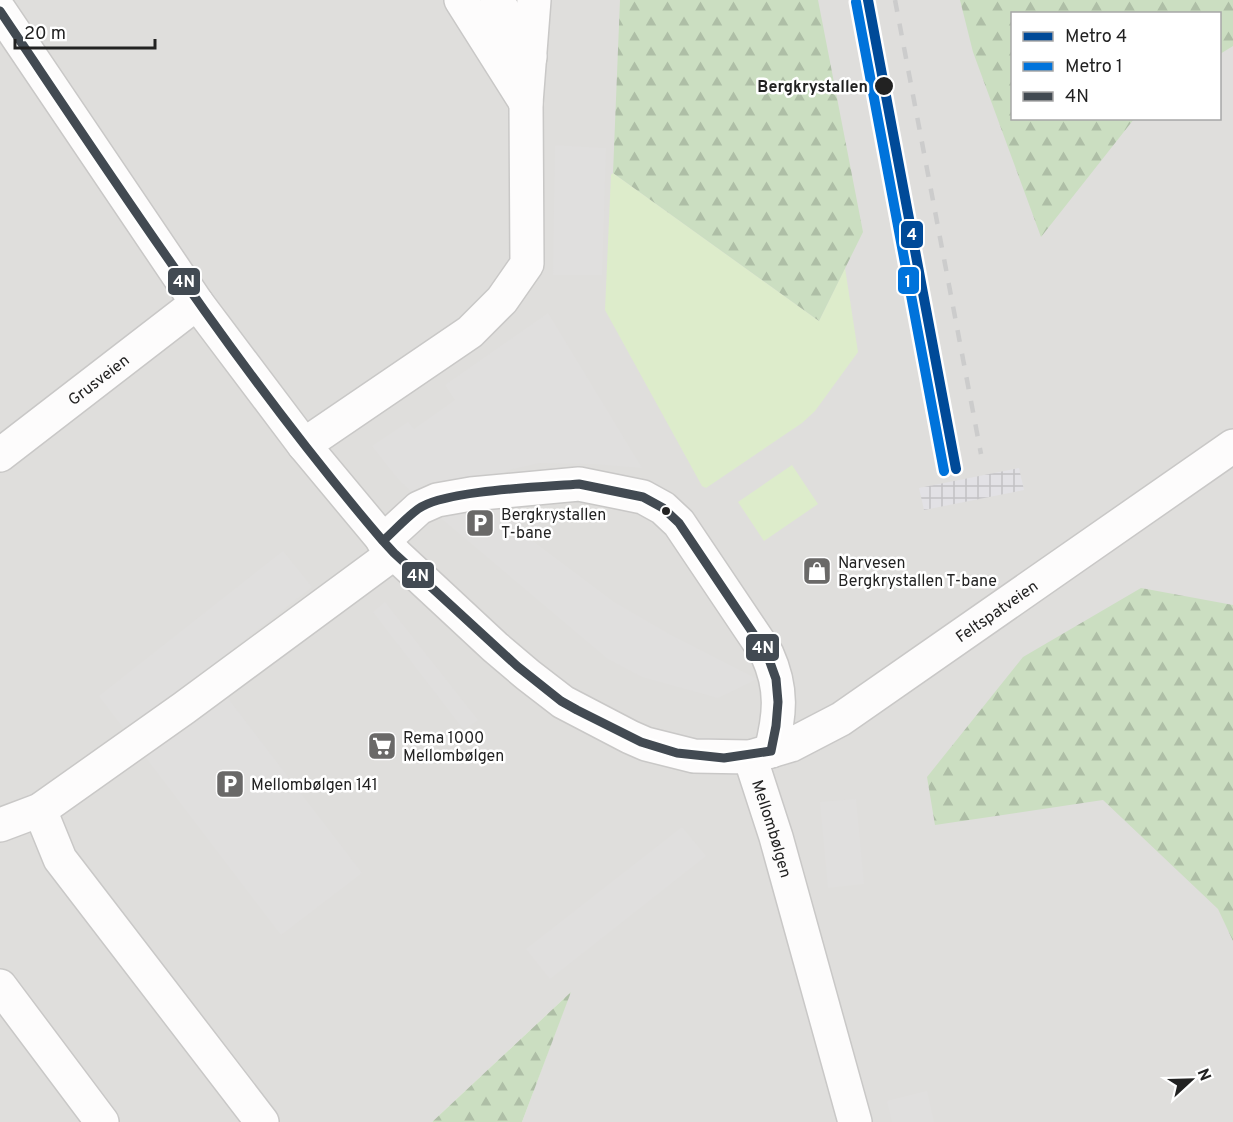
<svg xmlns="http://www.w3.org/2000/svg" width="1233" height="1122" font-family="Overpass,sans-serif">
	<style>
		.residential { fill: #dfdedc; fill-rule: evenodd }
		.grass { fill: #ddeccb }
		.forest { fill: url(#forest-firs) }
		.parking { fill: #e0dfde }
		.plaza { fill: url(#plaza-grid) }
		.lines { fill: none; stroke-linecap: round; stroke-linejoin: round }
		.minor-casing { stroke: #c9c8c7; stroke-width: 36 }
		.minor { stroke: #fdfcfc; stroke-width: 33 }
		.rail { stroke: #ccc; stroke-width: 4.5; stroke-dasharray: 12 12; stroke-linecap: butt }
		.bus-1-casing { stroke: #fff; stroke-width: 14 }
		.bus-1 { stroke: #424a52; stroke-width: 9 }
		.metro-1-casing { stroke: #fff; stroke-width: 15 }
		.metro-2-casing { stroke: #fff; stroke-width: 15 }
		.metro-1 { stroke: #004a98; stroke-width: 10 }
		.metro-2 { stroke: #0073db; stroke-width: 10 }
		.stop-dot { fill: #222; stroke: #fff; stroke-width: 2 }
		.labels { text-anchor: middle; stroke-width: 5; stroke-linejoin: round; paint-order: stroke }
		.stop-label { font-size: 16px; font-weight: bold; fill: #222; stroke: #fff; text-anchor: end }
		.street-label { font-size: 16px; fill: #222; stroke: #fff }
		.poi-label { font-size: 16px; fill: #222; stroke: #fff; text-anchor: start }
		.line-badge { stroke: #fff; stroke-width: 2 }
		.badge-label { font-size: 16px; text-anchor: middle; font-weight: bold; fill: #fff }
	</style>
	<defs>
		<pattern id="forest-firs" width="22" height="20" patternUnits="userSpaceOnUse" patternTransform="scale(1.5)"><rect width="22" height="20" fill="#cbdec1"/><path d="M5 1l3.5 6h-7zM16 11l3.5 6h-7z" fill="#aebea6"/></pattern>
		<pattern id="plaza-grid" width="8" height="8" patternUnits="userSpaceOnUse" patternTransform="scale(1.5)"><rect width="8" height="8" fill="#e2e1e5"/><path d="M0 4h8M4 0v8" fill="none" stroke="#c2c1c4"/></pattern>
	</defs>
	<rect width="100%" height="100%" fill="#f0eeeb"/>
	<path class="residential" d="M 0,0 L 1233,0 L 1233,1122 L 522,1122 L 570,993 L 432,1122 L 0,1122 ZM 1012,14 L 1220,14 L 1220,118 L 1012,118 Z"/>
	<path class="grass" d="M 613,173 L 819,321 L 845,268 L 858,352 L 815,411 L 802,423 L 706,488 L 702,486 L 605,310 L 611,175 Z
		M 792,465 L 818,504 L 764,541 L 738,502 Z"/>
	<path class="forest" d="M 620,0 L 818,0 L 863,232 L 819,321 L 613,173 Z
		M 960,0 L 1233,0 L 1233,46 L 1220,54 L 1220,14 L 1012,14 L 1012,118 L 1134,119 L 1041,237 L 973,52 Z
		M 1141,588 L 1233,605 L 1233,941 L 1218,909 L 1103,800 L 935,825 L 927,777 L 1023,657 Z
		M 571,992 L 522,1122 L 432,1122 Z"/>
	<path class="parking" d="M 555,145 L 606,148 L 602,275 L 553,275 Z
		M 548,313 L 642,468 L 594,464 L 539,463 L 509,470 L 479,490 L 534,542 L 614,602 L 671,635 L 757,679 L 718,698 L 642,677 L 608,659 L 423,503 L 397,478 L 372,446 L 408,422 L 414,429 L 455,400 L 445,385 Z
		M 283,551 L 312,587 L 206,670 L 362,873 L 281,935 L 99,696 Z
		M 385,602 L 478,720 L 464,730 L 373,612 Z
		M 856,799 L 864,884 L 828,888 L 820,802 Z
		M 682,827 L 706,856 L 550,979 L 526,949 Z
		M 927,1091 L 934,1122 L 892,1122 L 887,1101 Z"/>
	<path class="plaza" d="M 1019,468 L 1024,490 L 924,510 L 919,488 Z"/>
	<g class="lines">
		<g class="minor-casing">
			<g id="minor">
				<path d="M 461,0 L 526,103"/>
				<path d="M 497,0 L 530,57"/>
				<path id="s1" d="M 0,11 L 197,303 L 304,445 L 394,553 L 495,647 L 528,675 L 563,702 L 630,737 L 646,744 L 694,756 L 750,757 L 791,745 L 841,719 L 1233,446"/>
				<path d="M 304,445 L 470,332 L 502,300 L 527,264 L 526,103 L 534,0"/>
				<path id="s2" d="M 0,455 L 197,303"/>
				<path d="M 383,541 L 419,508 L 437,500 L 471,494 L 579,484 L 643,497 L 663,508 L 679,523 L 767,654 C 783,689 780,715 771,751"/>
				<path id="s3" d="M 750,757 L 776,837 L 855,1122"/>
				<path d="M 40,810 L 60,859 L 262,1122"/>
				<path d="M 0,825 L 40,810 L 184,708 L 394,553"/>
				<path d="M 0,986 L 102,1122"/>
			</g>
		</g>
		<use href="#minor" class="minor"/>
		<path class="rail" d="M 895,0 L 981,454"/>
		<g class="bus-1-casing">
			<path id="bus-1" d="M 0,11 C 122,192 241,375 383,541
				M 579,484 L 643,497 L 663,508 L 679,523 L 767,654 L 776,679 L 778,702 L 776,726 L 771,751 L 724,758 L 677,753 L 641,742 L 577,710 L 561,701 L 517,666 L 394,553 L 383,541 C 395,530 406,518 418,509 C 444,490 543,487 579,484 Z"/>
		</g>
		<use href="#bus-1" class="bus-1"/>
		<g class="metro-1-casing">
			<path id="metro-1" d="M 868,0 L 956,469"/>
		</g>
		<g class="metro-2-casing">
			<path id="metro-2" d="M 856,2 L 944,471"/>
		</g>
		<use href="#metro-1" class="metro-1"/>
		<use href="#metro-2" class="metro-2"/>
	</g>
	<defs>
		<g id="parking-square" transform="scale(1.5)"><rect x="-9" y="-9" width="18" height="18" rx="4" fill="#6a6968" stroke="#fff"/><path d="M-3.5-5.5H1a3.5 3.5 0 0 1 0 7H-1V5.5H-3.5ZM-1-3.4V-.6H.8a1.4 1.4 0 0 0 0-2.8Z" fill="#fff"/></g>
		<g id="shop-square" transform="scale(1.5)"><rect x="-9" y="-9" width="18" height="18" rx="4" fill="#6a6968" stroke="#fff"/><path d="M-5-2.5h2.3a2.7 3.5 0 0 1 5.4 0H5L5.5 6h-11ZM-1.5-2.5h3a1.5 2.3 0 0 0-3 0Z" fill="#fff"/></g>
		<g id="supermarket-square" transform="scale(1.5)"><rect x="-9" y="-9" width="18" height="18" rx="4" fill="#6a6968" stroke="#fff"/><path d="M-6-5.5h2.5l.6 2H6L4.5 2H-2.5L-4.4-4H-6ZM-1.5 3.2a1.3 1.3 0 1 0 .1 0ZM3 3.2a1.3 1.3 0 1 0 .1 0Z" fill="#fff"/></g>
	</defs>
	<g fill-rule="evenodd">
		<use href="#parking-square" x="480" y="523"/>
		<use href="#shop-square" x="817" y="571"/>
		<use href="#supermarket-square" x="382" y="746"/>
		<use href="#parking-square" x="230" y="784"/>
	</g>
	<g class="stop-dot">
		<circle cx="884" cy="86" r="10"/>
		<circle cx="666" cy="511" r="5"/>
	</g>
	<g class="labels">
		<g class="stop-label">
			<text x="868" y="92">Bergkrystallen</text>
		</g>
		<g class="street-label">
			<text dy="6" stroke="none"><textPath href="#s2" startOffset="124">Grusveien</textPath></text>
			<text dy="6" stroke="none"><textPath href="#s1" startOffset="1383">Feltspatveien</textPath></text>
			<text dy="6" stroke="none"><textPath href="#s3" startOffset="75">Mellombølgen</textPath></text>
		</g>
		<g class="poi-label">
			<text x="501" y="520">Bergkrystallen<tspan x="501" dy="18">T-bane</tspan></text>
			<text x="838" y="568">Narvesen<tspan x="838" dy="18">Bergkrystallen T-bane</tspan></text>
			<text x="403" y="743">Rema 1000<tspan x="403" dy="18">Mellombølgen</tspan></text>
			<text x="251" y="790">Mellombølgen 141</text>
		</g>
	</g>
	<g class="line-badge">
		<rect x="900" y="220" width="24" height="29" rx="6" fill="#004a98"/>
		<rect x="897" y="266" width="23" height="29" rx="6" fill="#0073db"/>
		<rect x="167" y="267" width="34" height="29" rx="6" fill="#424a52"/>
		<rect x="401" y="561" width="34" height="28" rx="6" fill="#424a52"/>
		<rect x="745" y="633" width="35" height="29" rx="6" fill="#424a52"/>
	</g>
	<g class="badge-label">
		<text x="912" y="240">4</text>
		<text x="908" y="287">1</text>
		<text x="184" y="287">4N</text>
		<text x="418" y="581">4N</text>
		<text x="763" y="653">4N</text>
	</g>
	<rect x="1011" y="12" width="210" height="108" fill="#ffffff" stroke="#a7a7a7" stroke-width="1.5"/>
	<rect x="1023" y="32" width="30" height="9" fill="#004a98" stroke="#a7a7a7" stroke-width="1.5"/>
	<text x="1065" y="42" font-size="18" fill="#222222">Metro 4</text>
	<rect x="1023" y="62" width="30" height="9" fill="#0073db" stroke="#a7a7a7" stroke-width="1.5"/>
	<text x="1065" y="72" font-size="18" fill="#222222">Metro 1</text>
	<rect x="1023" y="92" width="30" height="9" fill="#424a52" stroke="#a7a7a7" stroke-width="1.5"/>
	<text x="1065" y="102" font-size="18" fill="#222222">4N</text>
	<g transform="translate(1191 1080) rotate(68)" stroke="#ffffff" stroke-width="4.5" paint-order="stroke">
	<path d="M0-4.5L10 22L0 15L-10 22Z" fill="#222222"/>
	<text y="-9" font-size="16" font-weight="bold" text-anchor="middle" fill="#222222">N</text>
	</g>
	<path d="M15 39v9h140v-9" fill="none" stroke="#222222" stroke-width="3"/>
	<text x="24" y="39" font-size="18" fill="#222222" stroke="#ffffff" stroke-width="4.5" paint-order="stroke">20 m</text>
</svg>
